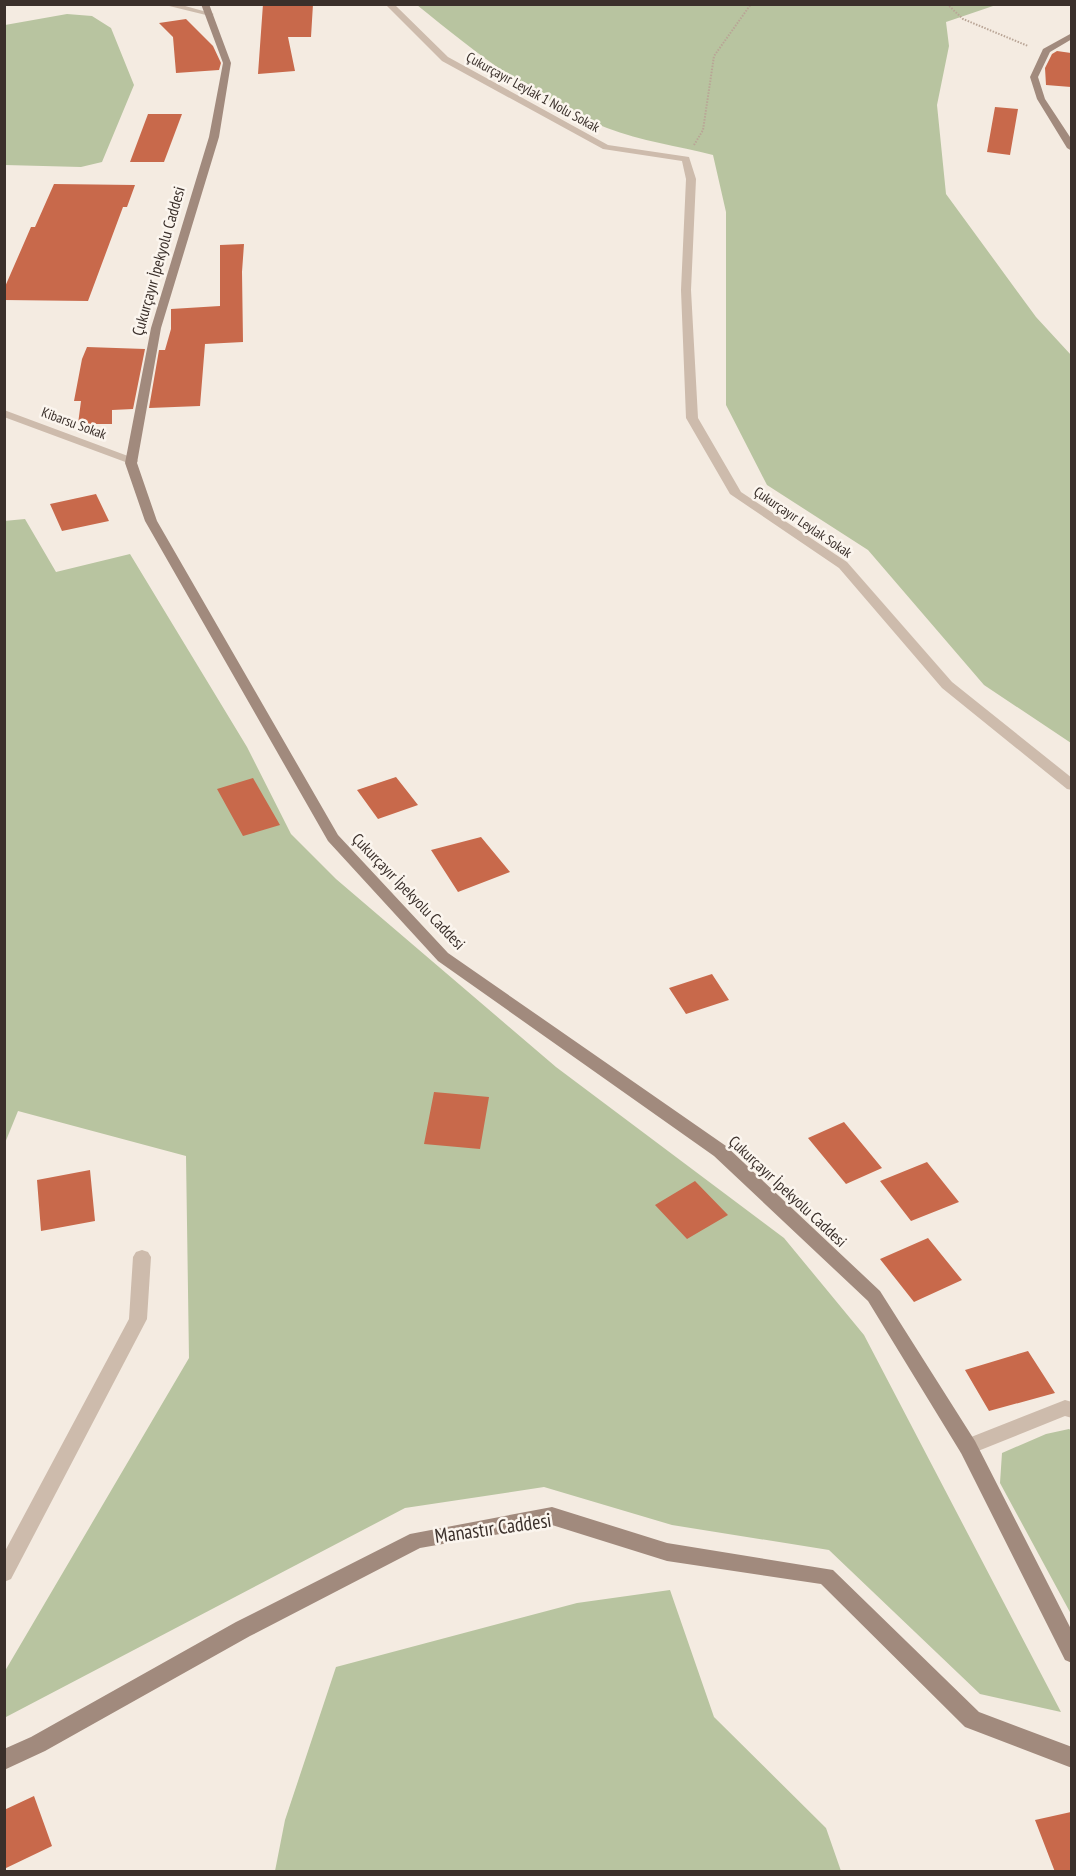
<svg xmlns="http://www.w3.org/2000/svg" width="1076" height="1876" font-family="'PT Sans Narrow',sans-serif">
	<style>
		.green { fill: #b8c4a0 }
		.building { fill: #c8694b }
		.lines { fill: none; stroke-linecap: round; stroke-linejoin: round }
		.path { stroke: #b9a596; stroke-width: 2; stroke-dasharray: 1.5 1.5; stroke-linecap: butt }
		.street { fill: #cdbbac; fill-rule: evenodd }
		.secondary { fill: #a18a7d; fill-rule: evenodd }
		.labels { text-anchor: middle; stroke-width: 5; stroke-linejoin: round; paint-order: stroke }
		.far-street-label { font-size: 14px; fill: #3b302b; stroke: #fbf5ee }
		.street-label { font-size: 16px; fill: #3b302b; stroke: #fbf5ee }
		.near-street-label { font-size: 20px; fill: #3b302b; stroke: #fbf5ee }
	</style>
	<rect width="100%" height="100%" fill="#f4ebe1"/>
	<path class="green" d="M 417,5 L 996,5 L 946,22 L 949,46 L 937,105 L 946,194 L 1036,317 L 1071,355 L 1071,743 L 984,685 L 868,550 L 767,485 L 726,405 L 726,212 L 713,155 C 678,146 641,141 607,128 C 536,101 475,52 417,5 Z
		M 67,14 L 92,16 L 111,28 L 134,85 L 102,162 L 81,167 L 5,165 L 5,25 Z
		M 25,519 L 56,572 L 130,554 L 247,747 L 291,834 L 336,879 L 556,1067 L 784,1238 L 864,1335 L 1061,1712 L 980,1694 L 829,1550 L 672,1525 L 544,1487 L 405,1508 L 6,1717 L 5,1671 L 189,1358 L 186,1156 L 18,1111 L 5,1143 L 4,521 Z
		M 1069,1429 L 1072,1431 L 1071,1614 L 1000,1483 L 1002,1453 L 1046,1434 Z
		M 670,1590 L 714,1717 L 826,1828 L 841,1871 L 275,1871 L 285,1820 L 336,1667 L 577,1603 Z"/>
	<path class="building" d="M 263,4 L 313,4 L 311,37 L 288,37 L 295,71 L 258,74 Z
		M 186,19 L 213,46 L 221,63 L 219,70 L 176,73 L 173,37 L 159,23 Z
		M 1057,51 L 1071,53 L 1071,87 L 1046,85 L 1045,68 L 1052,54 Z
		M 995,107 L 1018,109 L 1010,155 L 987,152 Z
		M 148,114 L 182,114 L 164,162 L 130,162 Z
		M 54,184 L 135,185 L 127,207 L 123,207 L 88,301 L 4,300 L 4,289 L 21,250 L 31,227 L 35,227 Z
		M 244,244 L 242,272 L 243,342 L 205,344 L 200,406 L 149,408 L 159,350 L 165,350 L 171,329 L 171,309 L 220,306 L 220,245 Z
		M 87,347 L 145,349 L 133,409 L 112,410 L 112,424 L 78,424 L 81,401 L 74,401 L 82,359 Z
		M 96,494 L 109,521 L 62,531 L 50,504 Z
		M 396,777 L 418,805 L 378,819 L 357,790 Z
		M 253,778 L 280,825 L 243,836 L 217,789 Z
		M 481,837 L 510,872 L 458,892 L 431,850 Z
		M 712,974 L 729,1000 L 686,1014 L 669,988 Z
		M 434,1092 L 489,1097 L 480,1149 L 424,1144 Z
		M 844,1122 L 882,1168 L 846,1184 L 808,1138 Z
		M 927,1162 L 959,1202 L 911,1221 L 880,1181 Z
		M 90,1170 L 95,1221 L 41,1231 L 37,1180 Z
		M 695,1181 L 728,1215 L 687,1239 L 655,1205 Z
		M 928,1238 L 962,1280 L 914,1302 L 880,1259 Z
		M 1028,1351 L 1055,1393 L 989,1411 L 965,1370 Z
		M 34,1796 L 52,1846 L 4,1869 L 4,1810 Z
		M 1071,1812 L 1071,1872 L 1055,1872 L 1035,1820 Z"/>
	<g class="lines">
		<path class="path" d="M 947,4 L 963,19 L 1028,46
			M 694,145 L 703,130 L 714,56 L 751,4"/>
		<path class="street" d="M 161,4 L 178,4 L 214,14 L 210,16 Z
			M 385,4 L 394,4 L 448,57 L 608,145 L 689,157 L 696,179 L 691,290 L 698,418 L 741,492 L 847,562 L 952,682 L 1072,778 L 1072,790 L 1067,789 L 942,688 L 839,568 L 730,494 L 686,418 L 681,290 L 686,179 L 682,161 L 603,149 L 442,61 Z
			M 4,410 L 136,459 L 138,461 L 136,463 L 128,463 L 4,417 Z
			M 142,1250 L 148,1252 L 151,1257 L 147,1319 L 11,1579 L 4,1582 L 4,1553 L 129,1319 L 133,1257 L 136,1252 Z
			M 1065,1400 L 1072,1402 L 1072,1418 L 1065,1416 L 968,1455 L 961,1453 L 959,1447 L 961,1441 Z"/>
		<path class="secondary" d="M 201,4 L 209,4 L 231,63 L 219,137 L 161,328 L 137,463 L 157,521 L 338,835 L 448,953 L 726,1146 L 880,1291 L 975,1441 L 1072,1631 L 1072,1663 L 1065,1660 L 961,1453 L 868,1301 L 714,1156 L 438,961 L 328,841 L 145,521 L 125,463 L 151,328 L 209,137 L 223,63 Z
			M 1072,33 L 1072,39 L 1050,52 L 1038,77 L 1045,99 L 1072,140 L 1072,151 L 1067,148 L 1037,99 L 1030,77 L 1043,49 Z
			M 552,1507 L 667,1543 L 833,1570 L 979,1712 L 1072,1747 L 1072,1768 L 965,1727 L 821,1584 L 667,1561 L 552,1525 L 420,1548 L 250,1636 L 45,1751 L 4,1770 L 4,1749 L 31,1737 L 236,1622 L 410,1534 Z"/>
	</g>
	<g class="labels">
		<g class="far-street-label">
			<text transform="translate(533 92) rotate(29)" y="5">Çukurçayır Leylak 1 Nolu Sokak</text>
			<text transform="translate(74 423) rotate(20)" y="5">Kibarsu Sokak</text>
			<text transform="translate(803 522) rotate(34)" y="5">Çukurçayır Leylak Sokak</text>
		</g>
		<g class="street-label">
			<text transform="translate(158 261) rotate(-74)" y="6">Çukurçayır İpekyolu Caddesi</text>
			<text transform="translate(409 891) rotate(46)" y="6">Çukurçayır İpekyolu Caddesi</text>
			<text transform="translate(788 1191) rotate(43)" y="6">Çukurçayır İpekyolu Caddesi</text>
		</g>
		<g class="near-street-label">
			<text transform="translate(493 1528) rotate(-8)" y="7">Manastır Caddesi</text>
		</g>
	</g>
	<rect width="1076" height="1876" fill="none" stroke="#3b302b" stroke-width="12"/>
</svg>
